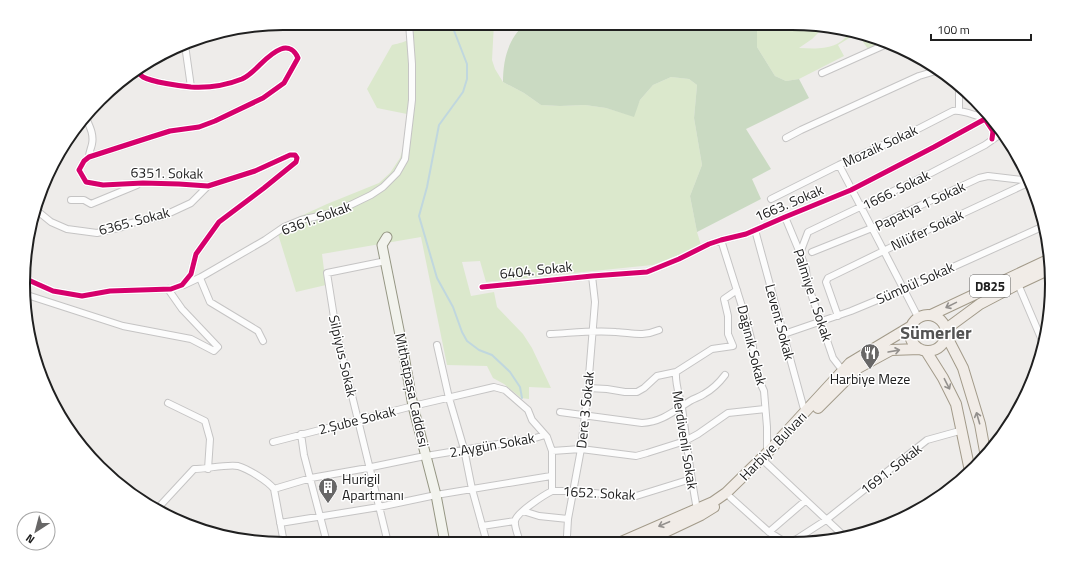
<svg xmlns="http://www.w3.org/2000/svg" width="1075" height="567" font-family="'Titillium Web',sans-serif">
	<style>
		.grass { fill: #dbe8cc }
		.forest { fill: #cadac2 }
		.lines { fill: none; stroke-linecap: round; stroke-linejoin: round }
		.stream { stroke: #c0d7de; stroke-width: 2 }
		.minor-casing { stroke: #c5c4c4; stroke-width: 8 }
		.secondary-casing { stroke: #959683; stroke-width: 11 }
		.primary-casing { stroke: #a29a89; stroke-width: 12 }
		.minor { stroke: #fcfcfc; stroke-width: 6 }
		.secondary { stroke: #f2f3ed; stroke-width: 9 }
		.primary { stroke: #f1ece7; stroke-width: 10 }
		.cycleway-casing { stroke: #fff; stroke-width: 8 }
		.cycleway { stroke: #d6006c; stroke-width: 5 }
		.oneway { stroke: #93908d }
		.labels { text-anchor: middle; stroke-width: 3; stroke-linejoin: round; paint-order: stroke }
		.shield { fill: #fff; stroke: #636363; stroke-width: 1 }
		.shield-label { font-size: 13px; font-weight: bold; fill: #202020 }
		.street-label { font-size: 14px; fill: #202020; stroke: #fff }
		.poi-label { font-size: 14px; fill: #202020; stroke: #fff }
		.district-label { font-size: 18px; font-weight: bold; fill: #535353; stroke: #fff }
		.rim { fill: none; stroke: #202020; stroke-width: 2 }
	</style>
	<rect width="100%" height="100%" fill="#eeecea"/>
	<path class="grass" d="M 415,23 L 494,23 L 492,60 L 495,69 L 503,82 L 524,93 L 541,105 L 560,106 L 585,105 L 606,108 L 633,116 L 640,100 L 653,85 L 671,77 L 689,79 L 697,85 L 694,118 L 702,165 L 690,196 L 697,232 L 701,245 L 662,264 L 486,282 L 480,261 L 462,262 L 471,296 L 494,292 L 497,307 L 523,334 L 532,348 L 551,388 L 529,387 L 529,399 L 521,398 L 504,384 L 493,378 L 487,366 L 447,365 L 421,237 L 322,254 L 326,285 L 296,292 L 278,234 L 277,227 L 327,204 L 379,183 L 390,173 L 400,158 L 406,139 L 407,114 L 377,108 L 367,89 L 392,45 C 408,41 413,41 415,23 Z
		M 757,24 L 808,24 L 825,26 L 812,39 L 799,48 C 821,49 838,50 851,31 L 859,32 L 887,42 L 868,49 L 857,33 L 838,45 L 844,56 L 799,79 L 786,81 L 775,76 L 757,47 Z"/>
	<path class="forest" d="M 526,23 L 757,23 L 757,47 L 775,76 L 786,81 L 799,79 L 809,98 L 746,129 L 771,169 L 752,179 L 761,199 L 697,232 L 690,196 L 702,165 L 694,118 L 697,85 L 689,79 L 671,77 L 653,85 L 640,100 L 634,117 L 606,108 L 585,105 L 560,106 L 541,105 L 524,93 L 503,82 C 503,60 508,38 526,23 Z"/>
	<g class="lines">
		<path class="stream" d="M 455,23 L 453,28 L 467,64 L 467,79 L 463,92 L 439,125 L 427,187 L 419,216 L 437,278 L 453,307 L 462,332 L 467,341 L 479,350 L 492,355 L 510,372 L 520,387 L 522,398"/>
		<g class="minor-casing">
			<path id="minor" d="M 185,45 L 191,87
				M 822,73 L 889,43
				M 959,85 L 959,110
				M 86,118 C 90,127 94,135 92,144 C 91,149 89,152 89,157
				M 786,138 L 801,130 L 873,97 L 919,76 L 939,70
				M 839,165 L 872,228 L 918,317
				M 771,199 L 839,165 L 914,131 L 953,111 C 965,109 979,119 993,119
				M 71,200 L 84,200 L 91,204 L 137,185
				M 35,209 L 51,222 L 67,229 L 97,233 L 122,227 L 127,224 L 163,216 L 191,203 L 208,186
				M 785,217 L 800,253 L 806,269 L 807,282 L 833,358 L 843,371
				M 755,230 L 805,413
				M 721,240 L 745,316 L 752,342 L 758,378 L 764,391 L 767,427 L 767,453
				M 812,252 L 872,228 L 979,178 L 988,176 L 1030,181
				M 800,253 L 808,232 L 931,173 L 985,145 L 1002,133
				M 386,261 L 327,273 L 336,330 L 388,543
				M 200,278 L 210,302 L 258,331 L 263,341
				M 26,279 L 53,291 L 82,296 L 110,291 L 171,289 L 182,285 L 191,274 L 196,254 L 219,222 L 264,188 L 296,162 L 297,158 L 295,155 L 290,155 L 255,171 L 208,186 L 179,184 L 143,183 L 103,185 L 86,182 L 79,170 L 84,161 L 89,157 L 151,137 L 170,131 L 199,127 L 215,121 L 263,98 L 284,83 L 298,58 C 295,51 289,46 281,49 C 265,55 257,72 242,79 C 227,85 208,88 191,87 C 180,86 152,82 143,77 C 140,75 139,73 138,70
				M 1018,284 L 1044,345
				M 184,285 L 201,277 L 265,240 L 284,227 L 301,220 L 336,212 L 371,195 L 383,187 L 397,173 L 405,159 L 412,100 L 412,64 L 409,23
				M 482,287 L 592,276 L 647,272 L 679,259 L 709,244 L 721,240 L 746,234 L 785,217 L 851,190 L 934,147 L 985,119 L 993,131 L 992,139
				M 24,294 L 123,326 L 191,339 L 214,351 L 218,347 L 182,309 L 168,289
				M 838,316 L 826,282 L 828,278 L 906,240 L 1030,182
				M 550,334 C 571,333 594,330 616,332 C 633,333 642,337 659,330
				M 784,334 L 851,311 L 904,289 L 1044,226
				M 437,345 L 449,398 L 464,449 L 472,489 L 487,543
				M 676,372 C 675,385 680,396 682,408 C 687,442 690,475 697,509
				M 588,388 L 607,389 L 625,392 L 637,392 L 644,388 L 657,376 L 676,372 L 712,349 L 733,346 L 728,334 L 728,316 L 724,299 L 737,290
				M 168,403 L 205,421 L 210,439 L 208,469
				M 560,412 L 642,423 C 662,422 674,411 690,401 C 695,398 700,397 704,394 C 713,389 719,383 725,375
				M 301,434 L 304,455 L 327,543
				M 273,442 L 413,406 L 494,387 L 505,390 L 528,410 L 532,420 L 547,437 L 552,451 L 552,491
				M 552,451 L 581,449 L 636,456 L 647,453 L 685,441 L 698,434 L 728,413 L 765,409
				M 765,462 L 845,537
				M 274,489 L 311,478 L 362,469 L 420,457 L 535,438 L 545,435
				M 552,491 L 574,491 L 633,497 L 691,479
				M 730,497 L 769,532 L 785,542
				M 157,509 L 194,469 C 205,469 228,464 238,466 C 248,469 268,481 274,489 L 284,543
				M 523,511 L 539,516 L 568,519
				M 280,523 L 379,507 L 436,495 L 551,476
				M 482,526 L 515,521
				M 769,532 L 805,501
				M 792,542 L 826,520 L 927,440 L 963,430
				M 520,543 C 519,537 514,527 515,521 C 516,513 544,495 552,491
				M 568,543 L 567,536 L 568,519 L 581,449 L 588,388 L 595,302 L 592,276"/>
		</g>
		<g class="secondary-casing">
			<path id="secondary" d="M 387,237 L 382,245 L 403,350 L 413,406 L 436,495 L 445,543"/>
		</g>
		<g class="primary-casing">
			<path id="primary" d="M910 333a18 18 0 1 1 36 0a18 18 0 1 1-36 0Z
				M 931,315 L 1050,259
				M 946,329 L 980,304 L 1018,284 L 1050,269
				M 946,335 L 963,368 L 980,424 L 986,457
				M 926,351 L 943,378 L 956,404 L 970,471
				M 818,408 L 858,368 L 891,350 L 920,349
				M 621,542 L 713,502 L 726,493 L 767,453 L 850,363 L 910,327
				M 644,542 L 701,515 L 714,507"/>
		</g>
		<use href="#minor" class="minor"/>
		<use href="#secondary" class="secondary"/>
		<use href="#primary" class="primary"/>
		<g class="cycleway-casing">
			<path id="cycleway" d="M 26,279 L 53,291 L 82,296 L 110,291 L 171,289 L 182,285 L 191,274 L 196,254 L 219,222 L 264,188 L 296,162 L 297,158 L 295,155 L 290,155 L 255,171 L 208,186 L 179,184 L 143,183 L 103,185 L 86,182 L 79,170 L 84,161 L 89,157 L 151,137 L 170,131 L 199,127 L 215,121 L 263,98 L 284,83 L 298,58 C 295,51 289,46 281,49 C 265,55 257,72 242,79 C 227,85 208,88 191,87 C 180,86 152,82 143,77 C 140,75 139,73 138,70
				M 482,287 L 592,276 L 647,272 L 679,259 L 709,244 L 721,240 L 746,234 L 785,217 L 851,190 L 934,147 L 985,119 L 993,131 L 992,139"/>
		</g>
		<use href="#cycleway" class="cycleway"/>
	</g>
	<defs><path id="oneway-shaft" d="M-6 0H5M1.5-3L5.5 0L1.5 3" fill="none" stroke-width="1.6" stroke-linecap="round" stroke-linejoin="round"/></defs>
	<g class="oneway">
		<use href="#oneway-shaft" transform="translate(951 305) rotate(154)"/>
		<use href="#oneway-shaft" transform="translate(894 351) rotate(-10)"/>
		<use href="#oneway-shaft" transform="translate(947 384) rotate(63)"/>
		<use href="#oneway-shaft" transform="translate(978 418) rotate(-106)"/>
		<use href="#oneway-shaft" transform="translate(664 524) rotate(157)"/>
	</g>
	<defs>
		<g id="restaurant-pin" transform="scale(1)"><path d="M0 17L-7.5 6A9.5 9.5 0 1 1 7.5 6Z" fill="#686767" stroke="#fff"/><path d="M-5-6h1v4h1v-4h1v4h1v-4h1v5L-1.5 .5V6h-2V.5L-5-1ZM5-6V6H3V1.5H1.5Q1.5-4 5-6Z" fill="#fff"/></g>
		<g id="building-pin" transform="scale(1)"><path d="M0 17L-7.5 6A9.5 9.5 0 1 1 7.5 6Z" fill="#686767" stroke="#fff"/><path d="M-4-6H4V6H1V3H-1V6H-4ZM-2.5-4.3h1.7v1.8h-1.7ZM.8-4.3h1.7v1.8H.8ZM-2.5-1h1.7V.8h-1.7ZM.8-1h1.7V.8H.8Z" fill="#fff"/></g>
	</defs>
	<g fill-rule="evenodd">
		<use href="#restaurant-pin" x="870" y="353"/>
		<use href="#building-pin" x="328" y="487"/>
	</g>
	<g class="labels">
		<rect class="shield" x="970" y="275" width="40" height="22" rx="3"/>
		<g class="shield-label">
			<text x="990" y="291">D825</text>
		</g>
		<g class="street-label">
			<text transform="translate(880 146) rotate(-25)" y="5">Mozaik Sokak</text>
			<text transform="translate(167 173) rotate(1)" y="5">6351. Sokak</text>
			<text transform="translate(896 190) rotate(-26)" y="5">1666. Sokak</text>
			<text transform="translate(789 203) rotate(-23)" y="5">1663. Sokak</text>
			<text transform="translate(920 206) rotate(-25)" y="5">Papatya 1 Sokak</text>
			<text transform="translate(316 218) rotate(-20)" y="5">6361. Sokak</text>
			<text transform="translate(134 221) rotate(-15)" y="5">6365. Sokak</text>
			<text transform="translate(927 230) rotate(-25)" y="5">Nilüfer Sokak</text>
			<text transform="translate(536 270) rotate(-6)" y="5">6404. Sokak</text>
			<text transform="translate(915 283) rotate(-24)" y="5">Sümbül Sokak</text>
			<text transform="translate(813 295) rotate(72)" y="5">Palmiye 1 Sokak</text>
			<text transform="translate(780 322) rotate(75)" y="5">Levent Sokak</text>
			<text transform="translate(752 345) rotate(76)" y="5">Dağınık Sokak</text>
			<text transform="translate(343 356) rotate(77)" y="5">Silpiyus Sokak</text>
			<text transform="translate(412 390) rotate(78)" y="5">Mithatpaşa Caddesi</text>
			<text transform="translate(585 410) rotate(-84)" y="5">Dere 3 Sokak</text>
			<text transform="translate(357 420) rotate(-14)" y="5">2.Şube Sokak</text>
			<text transform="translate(685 440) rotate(81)" y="5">Merdivenli Sokak</text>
			<text transform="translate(492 445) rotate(-10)" y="5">2.Aygün Sokak</text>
			<text transform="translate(773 446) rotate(-46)" y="5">Harbiye Bulvarı</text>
			<text transform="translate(891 469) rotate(-38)" y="5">1691. Sokak</text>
			<text transform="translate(599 493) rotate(3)" y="5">1652. Sokak</text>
		</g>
		<g class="poi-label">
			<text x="870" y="384">Harbiye Meze</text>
			<text x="342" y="484" text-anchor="start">Hurigil<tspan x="342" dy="16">Apartmanı</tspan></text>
		</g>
		<g class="district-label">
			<text x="936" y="339">Sümerler</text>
		</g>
	</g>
	<path d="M0 0H1075V567H0ZM283 30H792A253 253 0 0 1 1045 283V284A253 253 0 0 1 792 537H283A253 253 0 0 1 30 284V283A253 253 0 0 1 283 30Z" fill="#fff" fill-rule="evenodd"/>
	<path class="rim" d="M283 30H792A253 253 0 0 1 1045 283V284A253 253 0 0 1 792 537H283A253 253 0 0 1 30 284V283A253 253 0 0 1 283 30Z"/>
	<g transform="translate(36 531) rotate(216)"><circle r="19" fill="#ffffff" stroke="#a6a6a6"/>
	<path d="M0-3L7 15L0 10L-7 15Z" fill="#686767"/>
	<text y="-6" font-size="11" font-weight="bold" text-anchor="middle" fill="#202020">N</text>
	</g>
	<path d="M931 34v6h100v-6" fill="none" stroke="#202020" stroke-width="2"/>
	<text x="937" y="34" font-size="12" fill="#202020" stroke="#ffffff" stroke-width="3" paint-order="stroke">100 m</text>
</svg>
